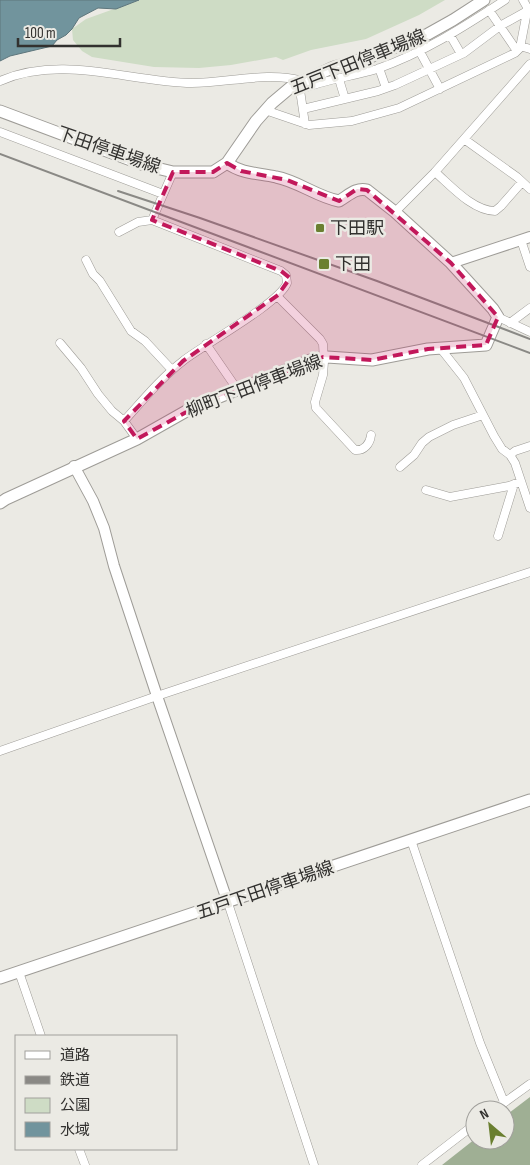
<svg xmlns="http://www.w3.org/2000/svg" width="530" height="1165" font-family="'Sofia Sans Condensed','Noto Sans JP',sans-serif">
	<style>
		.green { fill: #cedcc5 }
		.forest { fill: #9faf94 }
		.water { fill: #71949d; stroke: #5e767c }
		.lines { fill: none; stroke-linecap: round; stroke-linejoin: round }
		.minor-casing { stroke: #9e9c97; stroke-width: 9 }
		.tertiary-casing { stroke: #9e9c97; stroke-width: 12 }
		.secondary-casing { stroke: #9e9c97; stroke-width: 13 }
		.minor { stroke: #fff; stroke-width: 8 }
		.tertiary { stroke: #fff; stroke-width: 10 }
		.secondary { stroke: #fff; stroke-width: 11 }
		.rail { stroke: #8a8985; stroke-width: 2 }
		.marked { fill: #c2185b; fill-opacity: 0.2; stroke: #c2185b; stroke-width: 4; stroke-dasharray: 10 6; stroke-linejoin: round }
		.poi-dot { fill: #6a7f30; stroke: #ebeae4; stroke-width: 2 }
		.labels { text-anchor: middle; stroke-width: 5; stroke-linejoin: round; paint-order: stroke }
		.street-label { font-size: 18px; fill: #32312f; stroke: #ebeae4 }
		.poi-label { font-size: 18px; fill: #32312f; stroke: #ebeae4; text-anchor: start }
	</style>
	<rect width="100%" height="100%" fill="#ebeae4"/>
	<path class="green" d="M 139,0 L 445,0 L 419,15 L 366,39 L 311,50 L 283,60 L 276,57 L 231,65 L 199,68 L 154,67 L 92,57 L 82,51 L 73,40 L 72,29 L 86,19 Z"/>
	<path class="forest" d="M 530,1097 L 530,1165 L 442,1165 L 475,1139 L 505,1140 L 505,1116 Z"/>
	<path class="water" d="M 0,0 L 139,0 L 116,9 L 98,8 L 79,18 L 72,29 L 66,35 L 57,40 L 52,46 L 10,56 L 0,61 Z"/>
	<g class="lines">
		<g class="minor-casing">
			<path id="minor" d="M 489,10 L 517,51
				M 450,35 L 461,54
				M 520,46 L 530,49
				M 419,50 L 440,89
				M 379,68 L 386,88
				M 339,79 L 345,99
				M 0,81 C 62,54 129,82 192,83 C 227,83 269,71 302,81
				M 303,109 L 378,91 L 395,85 L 464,53 L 500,26 L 527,11
				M 265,110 L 309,125 L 352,121 L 399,108 L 515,53 L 520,48 L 526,17 L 527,7 L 523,0
				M 305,124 L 300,90 C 324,79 352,77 377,69 C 423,53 464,27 505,0
				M 0,132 L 163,194
				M 464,139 L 517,177 L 530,189
				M 435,172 C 451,186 473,211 495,211 L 501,206 L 522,182
				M 395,212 L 435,172 L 530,64
				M 152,220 L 173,172
				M 119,232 L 138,222 L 152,220 L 281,271 L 286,275 C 286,276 287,282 287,283 C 280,303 203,345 183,361 C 161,378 143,400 124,421
				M 521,240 L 530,267
				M 86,260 L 93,274 L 100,281 L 131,331 L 145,341 L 172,370
				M 277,296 L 320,339 L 323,344 L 324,362 L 323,375 L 315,402 L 316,408 L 355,450 C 364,451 370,444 371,435
				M 498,317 L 530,332
				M 510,323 L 530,308
				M 60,343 L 81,368 L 98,394 L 112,411 L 124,421 L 137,439
				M 206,344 L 237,389
				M 441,349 L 464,378 L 494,436 L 502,449 L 510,455 L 515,463 L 530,508
				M 510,455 L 515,451 L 530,446
				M 400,467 L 414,455 L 422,443 L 429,437 L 453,425 L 483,415
				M 426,490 L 450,497 L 509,486 L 521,482
				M 498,536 L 514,484
				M 0,751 L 157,696 L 530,572
				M 411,840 L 480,1043 L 504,1102
				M 228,903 L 314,1165
				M 19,972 L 41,1036
				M 494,1110 L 530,1084
				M 79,1149 L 85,1165
				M 422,1165 L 475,1124"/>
		</g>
		<g class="tertiary-casing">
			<path id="tertiary" d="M 451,263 L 530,237
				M 74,466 L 93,501 L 104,528 L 114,566 L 157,696 L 228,903"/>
		</g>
		<g class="secondary-casing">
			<path id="secondary" d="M 0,111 L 144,165 L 173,172 L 213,172 L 227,163 L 256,121 L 272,103 L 291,87 L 334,67 L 373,56 L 428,34 L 453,20 L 484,0
				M 0,503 L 6,499 L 137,439 L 190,409 L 313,359 L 327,357 L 372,360 L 428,349 L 486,345 L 498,317 L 493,309 L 451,263 L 395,212 L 367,190 C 356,187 348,196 339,201 C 317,197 298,181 276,177 C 259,173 242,174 227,163
				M 0,978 L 530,800"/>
		</g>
		<use href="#minor" class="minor"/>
		<use href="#tertiary" class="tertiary"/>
		<use href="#secondary" class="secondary"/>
		<path class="rail" d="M 0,154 L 530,353
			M 118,191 L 200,218 L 377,281 L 530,339"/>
	</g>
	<path class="marked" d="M 227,163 L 241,171 L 287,180 L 339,201 L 357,189 L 367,190 L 451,263 L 498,317 L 486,345 L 428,349 L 372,360 L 323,357 L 201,404 L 137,439 L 124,421 L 183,361 L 278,295 L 290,278 L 281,271 L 152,220 L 173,172 L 213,172 Z"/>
	<g class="poi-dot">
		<rect x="315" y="223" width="10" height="10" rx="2.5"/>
		<rect x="318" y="258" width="12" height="12" rx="2.5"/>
	</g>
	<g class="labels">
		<g class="street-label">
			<text transform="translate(358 62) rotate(-22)" y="6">五戸下田停車場線</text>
			<text transform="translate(109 150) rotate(19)" y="6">下田停車場線</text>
			<text transform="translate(254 386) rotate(-21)" y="6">柳町下田停車場線</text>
			<text transform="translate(265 890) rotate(-19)" y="6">五戸下田停車場線</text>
		</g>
		<g class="poi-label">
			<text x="330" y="234">下田駅</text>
			<text x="335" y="270">下田</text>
		</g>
	</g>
	<rect x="15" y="1035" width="162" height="115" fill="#ebeae4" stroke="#a1a09c"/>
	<rect x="25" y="1051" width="25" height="8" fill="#ffffff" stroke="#a1a09c"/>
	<text x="60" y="1060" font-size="15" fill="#32312f">道路</text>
	<rect x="25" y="1076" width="25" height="8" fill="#8a8985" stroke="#a1a09c"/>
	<text x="60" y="1085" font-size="15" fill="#32312f">鉄道</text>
	<rect x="25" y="1098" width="25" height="15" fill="#cedcc5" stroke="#a1a09c"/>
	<text x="60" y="1110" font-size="15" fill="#32312f">公園</text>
	<rect x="25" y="1122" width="25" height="15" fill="#71949d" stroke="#a1a09c"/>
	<text x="60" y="1135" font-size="15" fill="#32312f">水域</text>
	<g transform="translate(490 1125) rotate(332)"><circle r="24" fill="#ebeae4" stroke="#a1a09c"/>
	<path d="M0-4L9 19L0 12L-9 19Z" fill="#6a7f30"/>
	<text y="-8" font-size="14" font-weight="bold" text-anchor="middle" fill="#32312f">N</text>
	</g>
	<path d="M18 38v8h102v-8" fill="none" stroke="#32312f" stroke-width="2.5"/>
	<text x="25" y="38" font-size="15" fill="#32312f" stroke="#ebeae4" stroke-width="4" paint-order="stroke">100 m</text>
</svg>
